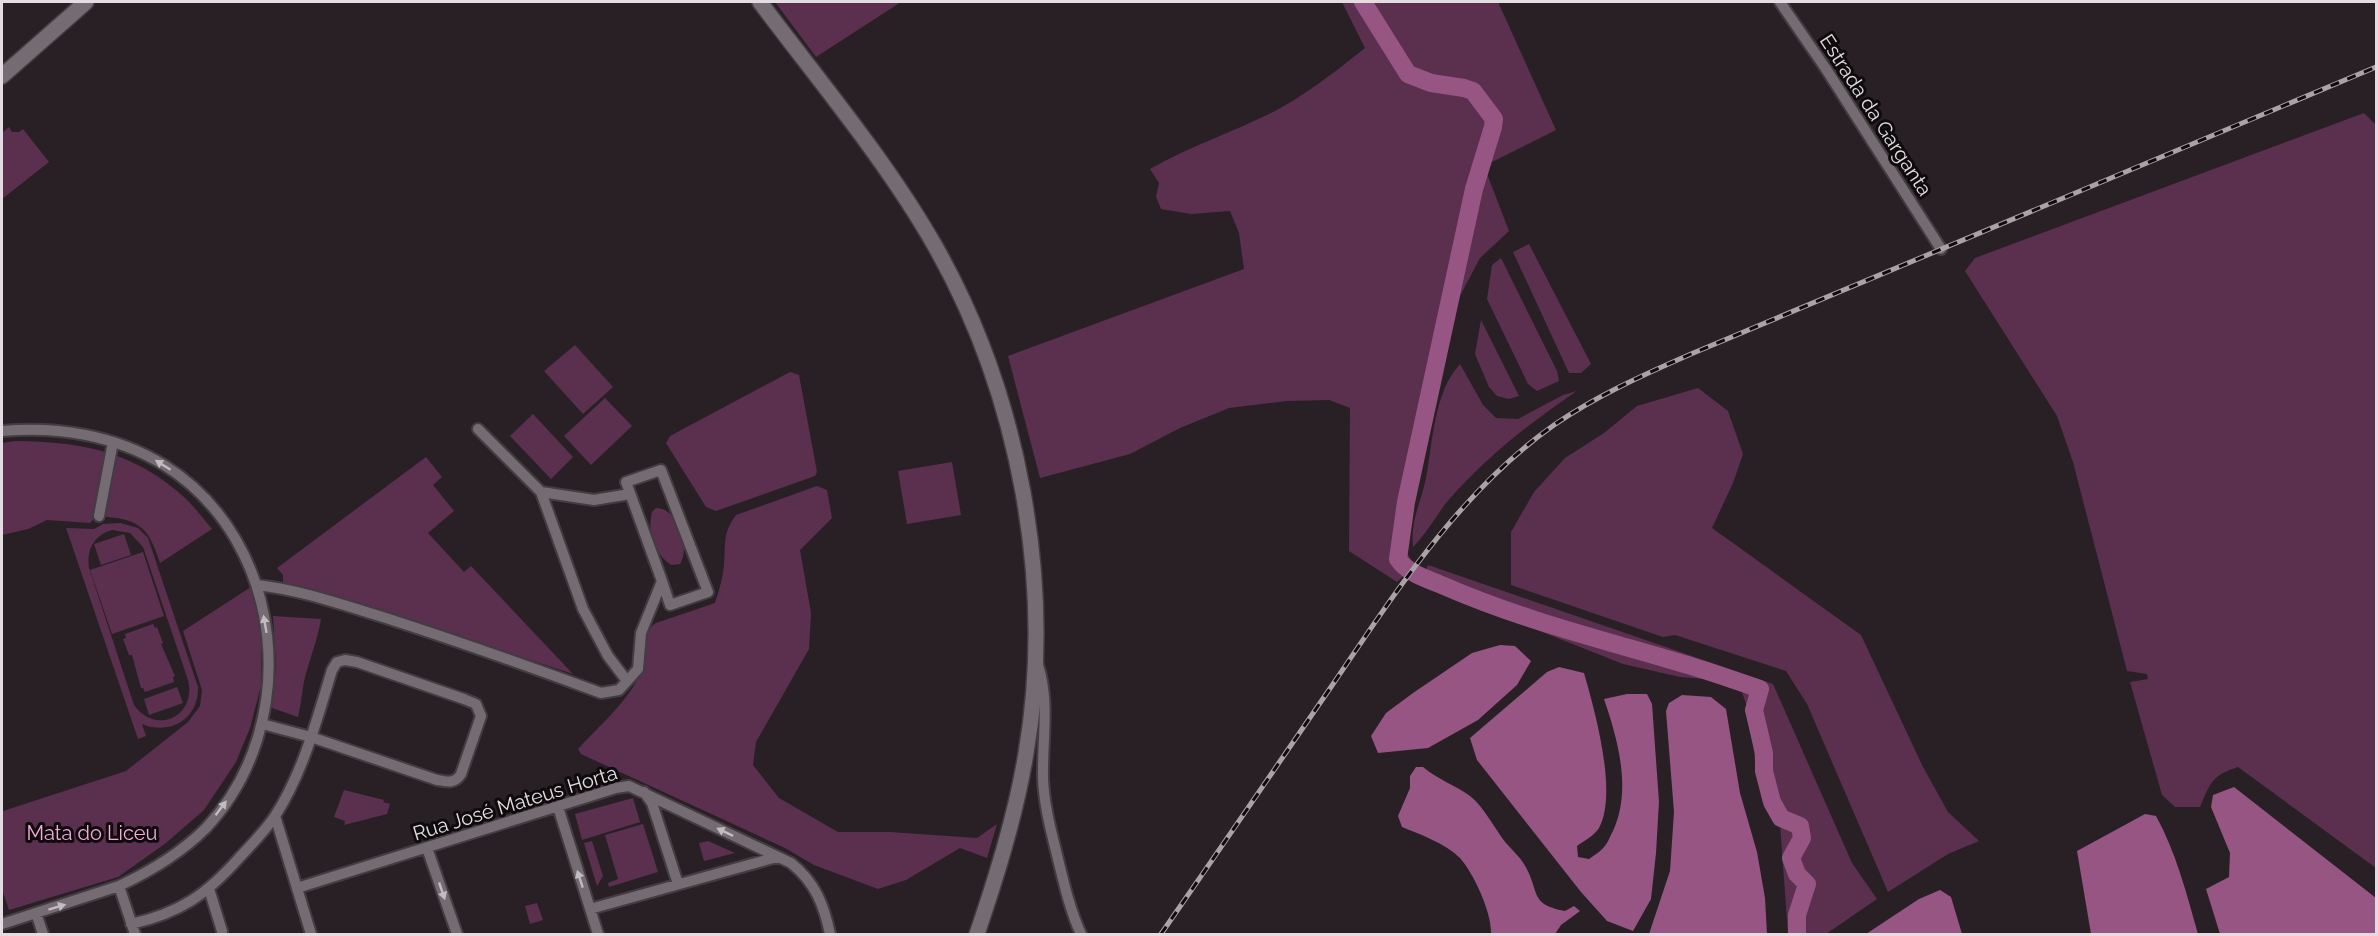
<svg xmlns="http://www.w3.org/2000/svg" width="2378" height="936" font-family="Raleway,sans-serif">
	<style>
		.green { fill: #5b2f4e; fill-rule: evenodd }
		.water { fill: #965583 }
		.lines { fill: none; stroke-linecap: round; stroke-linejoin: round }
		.river { stroke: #965583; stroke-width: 18 }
		.street-casing { stroke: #433c41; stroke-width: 14 }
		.secondary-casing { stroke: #433c41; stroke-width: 18 }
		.street { stroke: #756b72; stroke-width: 10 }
		.secondary { stroke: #756b72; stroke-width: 15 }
		.rail-casing { stroke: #a9a3a7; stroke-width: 5 }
		.rail { stroke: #0f0b0d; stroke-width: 3; stroke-dasharray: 9; stroke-linecap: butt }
		.oneway { fill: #c2bbc0 }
		.labels { text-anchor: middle; stroke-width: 6; stroke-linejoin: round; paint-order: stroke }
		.street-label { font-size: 20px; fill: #e3dde1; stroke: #0f0b0d }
		.park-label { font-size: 20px; fill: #f5aadd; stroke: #0f0b0d }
	</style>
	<rect width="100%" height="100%" fill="#292026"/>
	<path class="green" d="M 775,2 L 901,2 L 816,57 Z
		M 1342,2 L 1498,2 L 1556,130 L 1484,166 L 1509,231 L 1480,258 L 1460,296 L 1399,537 L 1414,566 L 1397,582 L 1349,551 L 1350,408 L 1329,400 L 1287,401 L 1229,408 L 1180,428 L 1130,454 L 1040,478 L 1008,356 L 1244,269 L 1239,233 L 1230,211 L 1191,214 L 1161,209 L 1156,197 L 1159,183 L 1150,169 C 1190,146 1234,132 1275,111 C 1304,96 1339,69 1365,48 Z
		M 2364,113 L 2376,125 L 2376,868 L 2238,767 C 2211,776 2211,782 2200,807 L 2175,807 L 2162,795 L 2130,682 L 2148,679 L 2147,674 L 2127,671 L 2073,462 L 2057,416 L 1965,271 L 1975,258 Z
		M 9,127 L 12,132 L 19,132 L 23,129 L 49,162 L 2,199 L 2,133 Z
		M 1529,244 L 1591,364 L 1581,373 L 1569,373 L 1513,252 Z
		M 1501,258 L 1557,371 L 1559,381 L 1537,391 L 1528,384 L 1487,299 L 1492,265 Z
		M 1481,320 L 1519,396 L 1509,399 L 1497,396 L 1489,387 L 1475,354 Z
		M 575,345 L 613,387 L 583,414 L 544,371 Z
		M 1460,364 L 1483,405 L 1496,418 L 1518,419 L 1563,395 L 1577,391 C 1530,423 1491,453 1453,495 C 1438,511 1429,531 1413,547 C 1410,521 1421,503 1426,478 C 1433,441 1434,392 1460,364 Z
		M 790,372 L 799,375 L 817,472 L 815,476 L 716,511 L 706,507 L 666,443 L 670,436 Z
		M 1698,388 L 1728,411 L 1743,454 L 1733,483 L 1712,528 L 1861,635 L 1923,767 L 1948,812 L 1979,841 L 1948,854 L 1888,892 L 1807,704 L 1786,671 L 1675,635 L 1663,637 L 1511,585 L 1511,532 L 1534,492 L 1565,458 L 1604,433 L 1637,406 Z
		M 605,398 L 632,426 L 591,465 L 564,436 Z
		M 533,414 L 573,457 L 551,479 L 510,436 Z
		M 16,441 C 79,442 128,450 177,491 C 190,501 201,516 212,529 L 160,563 C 147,523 138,519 96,516 L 90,523 L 47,520 L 28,529 L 2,535 L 2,443 Z
		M 426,457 L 442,477 L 433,485 L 454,511 L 428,533 L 464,572 L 471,566 L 573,674 L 354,602 L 283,584 L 283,575 L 277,568 Z
		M 952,462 L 961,515 L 907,524 L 898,471 Z
		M 817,486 L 827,490 L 832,518 L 800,550 L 811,613 L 809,649 L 756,742 L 753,765 L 779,798 L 838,832 L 890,832 L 977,838 L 997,824 L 987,858 L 960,848 L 906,880 L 878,889 L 814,865 L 785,848 L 581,754 L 578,749 C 601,724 629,701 642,670 C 649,654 639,633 656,623 L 715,603 C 719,590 723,578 724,565 C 726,544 722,534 736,515 Z
		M 656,508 C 678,508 691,546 680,564 L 671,565 C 654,553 647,532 652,512 Z
		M 120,523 L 138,528 L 148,538 L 198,687 C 199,719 170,736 142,724 L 146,736 L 138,739 L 66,528 L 94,529 L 103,524 ZM 112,530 L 130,533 L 143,547 L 188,680 C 197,716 156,736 134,705 L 89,568 C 86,550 94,535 112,530 Z
		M 124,534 L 131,555 L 101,565 L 94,544 Z
		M 143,552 L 164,616 L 112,634 L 90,570 Z
		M 1428,565 L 1773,684 L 1852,863 L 1877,899 L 1826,934 L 1788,934 L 1780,824 L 1757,777 L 1749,713 L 1740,686 L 1717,680 L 1680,677 L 1623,664 L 1517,622 L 1422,581 Z
		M 251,587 L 261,633 L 261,686 L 250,728 L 236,762 L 204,810 L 166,843 L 118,877 L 9,910 L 2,889 L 2,808 L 3,811 L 126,771 L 188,722 L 200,706 L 202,690 L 183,631 Z
		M 273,616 L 321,619 C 318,637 312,653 307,670 C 302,685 302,701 298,717 L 272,708 L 276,665 Z
		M 153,624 L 155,628 L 157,627 L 163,643 L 161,644 L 175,676 L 173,677 L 174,682 L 145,692 L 143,688 L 141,688 L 132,655 L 129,655 L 123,639 L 126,638 L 125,634 Z
		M 177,687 L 183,703 L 149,715 L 144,699 Z
		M 344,790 L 384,800 L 383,802 L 390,804 L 387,814 L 344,825 L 345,821 L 334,817 Z
		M 633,798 L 640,822 L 582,840 L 575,814 Z
		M 643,824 L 658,872 L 609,887 L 608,883 L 618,879 L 605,835 Z
		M 592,841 L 603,876 L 597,886 L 584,843 Z
		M 708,841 L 735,853 L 704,861 L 699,843 Z
		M 537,903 L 543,920 L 530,924 L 525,906 Z"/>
	<path class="water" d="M 1500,645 L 1515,646 L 1531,661 L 1517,685 L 1478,720 L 1428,748 L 1378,753 L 1371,736 L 1386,713 L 1413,693 L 1472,653 Z
		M 1559,667 L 1584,673 C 1595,711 1618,793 1599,828 C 1595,835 1584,841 1577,846 L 1578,857 L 1589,859 C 1594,855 1600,852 1604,847 C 1608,843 1610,836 1613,831 C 1632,790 1618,740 1604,699 L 1627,694 L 1647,694 L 1652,704 L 1659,802 L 1656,853 L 1651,899 L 1633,931 L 1607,921 L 1581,892 L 1477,760 L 1470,738 L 1547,672 Z
		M 1682,695 L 1711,697 L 1726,709 L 1740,793 L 1757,852 L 1765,898 L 1767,934 L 1649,934 L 1670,871 L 1674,812 L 1666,711 L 1669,703 Z
		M 1416,767 L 1423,767 C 1437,779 1455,785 1470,796 C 1485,808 1494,828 1506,843 C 1512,850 1519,856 1524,864 C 1541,892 1528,904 1565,911 L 1574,906 L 1580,911 L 1561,925 L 1555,934 L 1491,934 C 1492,913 1474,874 1460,858 C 1445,843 1421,835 1402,827 L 1398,816 L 1410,788 L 1410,776 Z
		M 2234,787 L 2376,898 L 2376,934 L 2220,934 L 2206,889 L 2229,877 L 2230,853 L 2211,807 L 2213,795 Z
		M 2145,814 L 2156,816 C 2176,852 2187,895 2198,934 L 2091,934 L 2077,851 Z
		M 1940,890 L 1951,897 L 1962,934 L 1866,934 L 1919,899 Z"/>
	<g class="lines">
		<path class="river" d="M 1363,2 L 1408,74 L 1431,83 L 1464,88 L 1473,91 L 1494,119 L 1493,127 L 1474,189 L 1406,502 L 1398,559 C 1408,574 1428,579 1444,586 C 1524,621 1608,641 1691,666 C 1714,673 1737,681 1760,689 L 1754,710 L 1764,753 L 1764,771 L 1772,802 L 1781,818 L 1800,826 L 1802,838 L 1791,858 L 1797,874 L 1807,884 L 1797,915 L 1797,934"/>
		<g class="street-casing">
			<path id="street" d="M 1780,2 L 1826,69 L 1941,249
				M 478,429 L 541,492 L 583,609 L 608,656 L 627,681
				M 2,431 C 57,426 115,435 164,465 C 286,541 303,725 206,828 C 182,852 149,872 119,886 L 2,924
				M 541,492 L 594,500 L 630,494
				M 99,516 L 113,442
				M 257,585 C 302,590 346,606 389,619 C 460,642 531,667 601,693 L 619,690 L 638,669 L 641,633 L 662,581 L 626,482 L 661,470 L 708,592 L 670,605 L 662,581
				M 1038,665 C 1050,702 1042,740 1043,779 C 1044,803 1050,827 1056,851 C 1063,879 1069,908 1081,934
				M 644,792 L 652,803 L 678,884
				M 558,807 L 598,934
				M 275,816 L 311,934
				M 427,848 L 457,934
				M 119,886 L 135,934
				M 297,888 L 616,788 L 629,786 L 791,863 C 815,882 824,905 830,934
				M 209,889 L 222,931
				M 590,909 L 777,857
				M 36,913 L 43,934
				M 131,924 C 180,913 206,895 239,858 C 251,845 265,831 275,816 C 303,773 317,719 332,670 L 337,662 L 345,660 L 357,662 L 464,699 L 476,704 L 481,716 L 461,774 C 455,784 447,782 437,780 L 311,737 L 262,724"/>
		</g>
		<g class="secondary-casing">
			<path id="secondary" d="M 760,2 C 819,81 886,160 935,246 C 1019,394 1055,584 1026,753 C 1016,814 997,875 977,934
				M 2,76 L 86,2"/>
		</g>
		<use href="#street" class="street"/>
		<use href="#secondary" class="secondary"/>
		<g class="rail-casing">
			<path id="rail" d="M 1161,934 C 1218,852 1274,770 1331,687 C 1395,593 1459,492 1554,425 C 1596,396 1643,375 1691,354 L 2376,67"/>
		</g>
		<use href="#rail" class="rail"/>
	</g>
	<defs><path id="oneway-solid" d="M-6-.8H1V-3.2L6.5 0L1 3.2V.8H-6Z" transform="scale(1.5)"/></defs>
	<g class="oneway">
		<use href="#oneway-solid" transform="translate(163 465) rotate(-148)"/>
		<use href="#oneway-solid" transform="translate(265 624) rotate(-100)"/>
		<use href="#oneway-solid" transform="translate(221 808) rotate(-53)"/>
		<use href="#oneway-solid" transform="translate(725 832) rotate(-154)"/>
		<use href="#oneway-solid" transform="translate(580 879) rotate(-108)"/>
		<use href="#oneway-solid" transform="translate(442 891) rotate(71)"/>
		<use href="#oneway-solid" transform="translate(57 907) rotate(-17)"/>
	</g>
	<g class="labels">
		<g class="street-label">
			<text transform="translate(1876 115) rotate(57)" y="7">Estrada da Garganta</text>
			<text transform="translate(515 803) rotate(-17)" y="7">Rua José Mateus Horta</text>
		</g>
		<g class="park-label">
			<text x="92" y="840">Mata do Liceu</text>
		</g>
	</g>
	<rect width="2378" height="936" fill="none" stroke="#e3dde1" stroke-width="6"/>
</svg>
